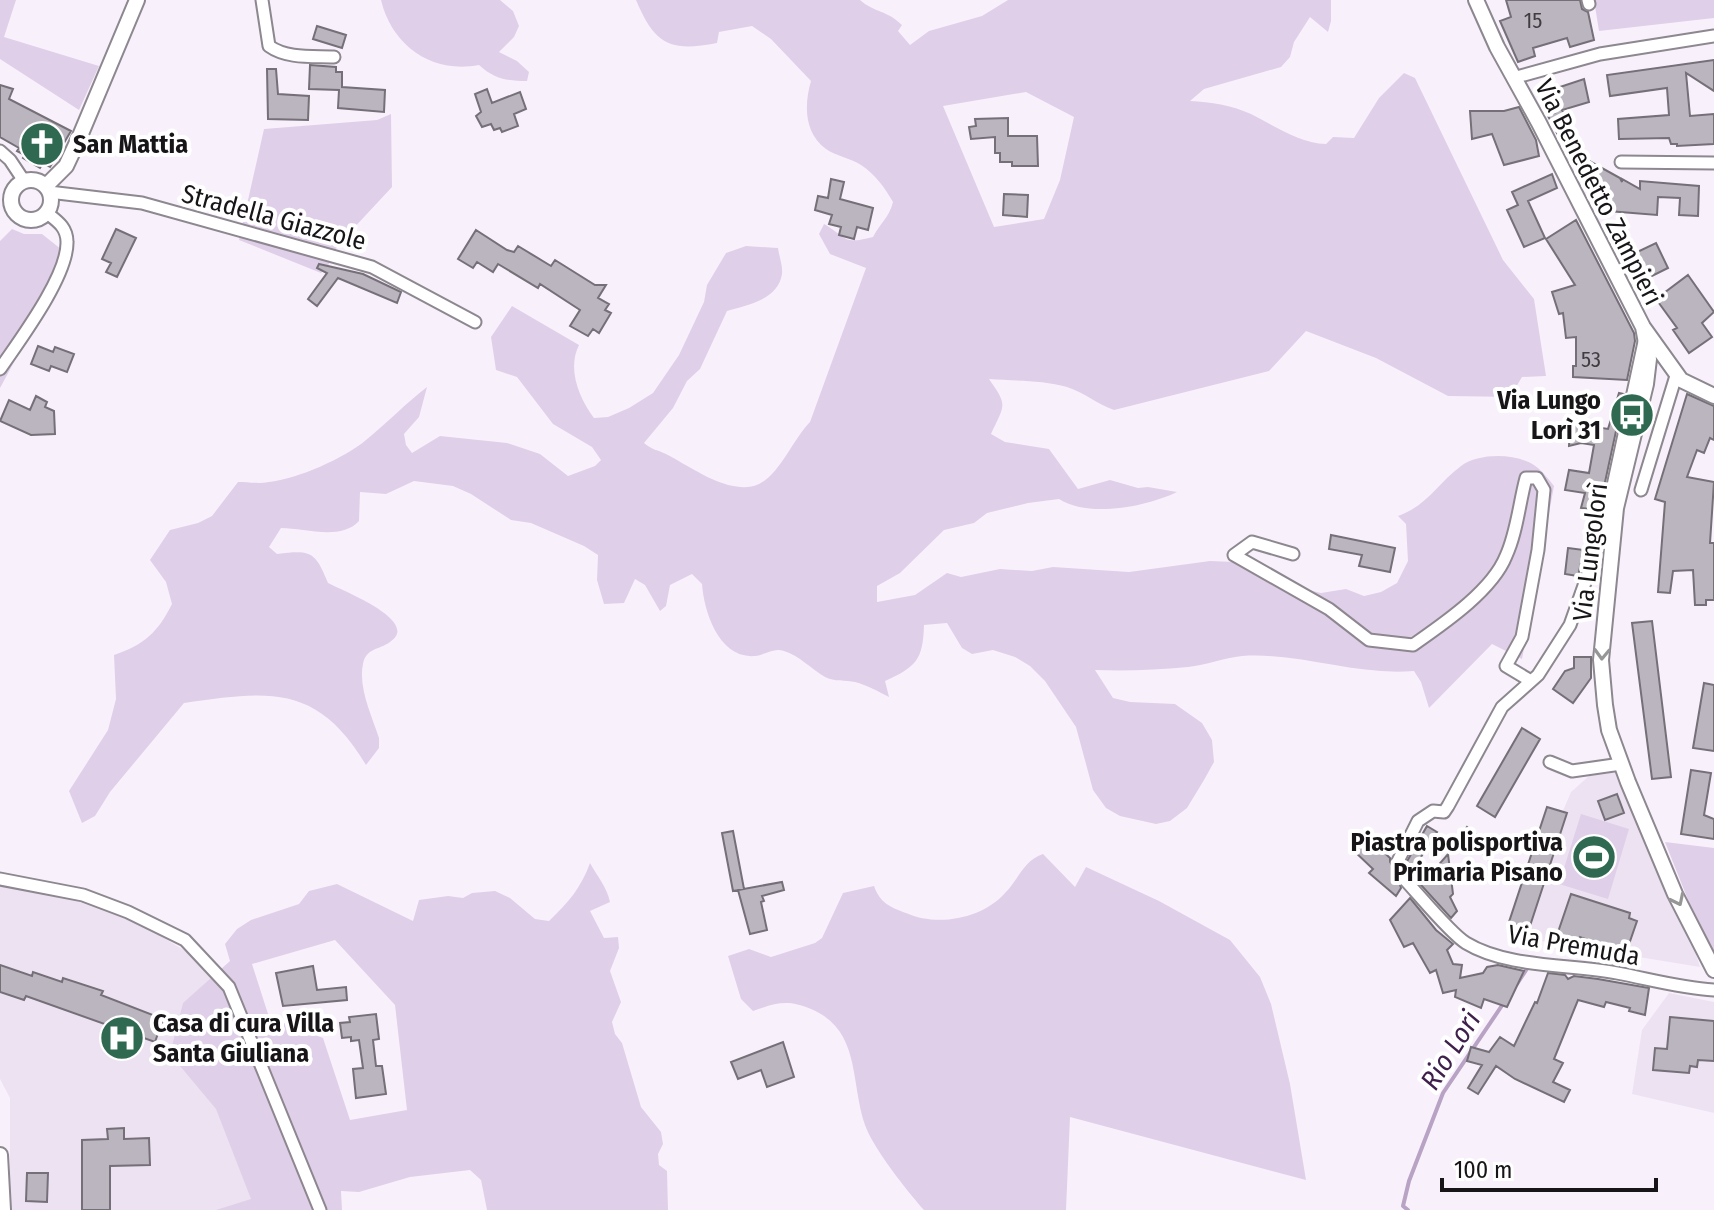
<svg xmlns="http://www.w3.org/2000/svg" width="1714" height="1210" font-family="'Fira Sans Condensed',sans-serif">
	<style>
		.built { fill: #ede2f2 }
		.green { fill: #e0cfe8; fill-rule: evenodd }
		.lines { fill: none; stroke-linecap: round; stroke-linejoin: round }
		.stream { stroke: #b9a3c4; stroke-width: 4 }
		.building { fill: #bbb5bf; stroke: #756f78; stroke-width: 2 }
		.minor-tunnel { stroke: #d6d0da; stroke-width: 11; stroke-dasharray: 11 5.5; stroke-linecap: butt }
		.minor-casing { stroke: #8d8790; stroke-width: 15 }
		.tertiary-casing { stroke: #8d8790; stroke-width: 18 }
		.minor { stroke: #fff; stroke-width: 11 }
		.tertiary { stroke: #fff; stroke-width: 14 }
		.oneway { stroke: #979697 }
		.labels { text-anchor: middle; stroke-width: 8; stroke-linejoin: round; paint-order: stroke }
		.number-label { font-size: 22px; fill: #403d42 }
		.poi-label { font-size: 26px; font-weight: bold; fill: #171518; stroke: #fff; text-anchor: start }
		.street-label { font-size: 26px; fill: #171518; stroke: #fff }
		.water-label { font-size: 28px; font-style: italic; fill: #3f204c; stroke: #fff }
	</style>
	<rect width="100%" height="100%" fill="#f8f1fc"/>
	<path class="built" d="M 1618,772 L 1689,931 L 1700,967 L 1523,938 L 1562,813 L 1571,792 L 1589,776 Z
		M 0,885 L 77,901 L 144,926 L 187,952 L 227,996 L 311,1210 L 10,1210 L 10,1098 L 0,1079 Z
		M 1669,993 L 1714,1002 L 1714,1113 L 1632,1094 L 1642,1030 Z"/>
	<path class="green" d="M 0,0 L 16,0 L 4,37 L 99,66 L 79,110 L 0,59 Z
		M 381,0 L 500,0 L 513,11 L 519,26 L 514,37 L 499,52 L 517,61 L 529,72 L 527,81 C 507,81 494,79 479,65 C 432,74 392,46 381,0 Z
		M 636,0 L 860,0 C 875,13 887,10 902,25 L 898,31 L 910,45 L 929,31 L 982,16 L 1008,0 L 1331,0 L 1331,21 L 1328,32 L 1310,17 L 1294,42 L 1290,57 L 1281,67 L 1204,89 L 1190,101 C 1211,102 1231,105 1251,114 C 1275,126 1299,143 1326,144 L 1333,137 L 1354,138 L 1379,98 L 1404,73 L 1415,78 L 1503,260 L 1534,299 L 1546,376 L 1522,377 L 1516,387 L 1515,397 L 1448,396 L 1376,358 L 1306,331 L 1269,371 L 1114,410 C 1097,404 1085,393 1067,387 C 1043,380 1014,381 989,379 C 1008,406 1005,404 991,434 L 1005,442 L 1049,449 L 1078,489 L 1110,480 L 1138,488 L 1148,487 L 1177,492 C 1146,507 1088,518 1059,499 L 1028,503 L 987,513 L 974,523 L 944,530 L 900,573 L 877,586 L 877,602 L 915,595 L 947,573 L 961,577 L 1000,569 L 1032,571 L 1053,567 L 1129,572 L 1210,561 L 1235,562 L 1288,585 L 1321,593 L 1346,589 L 1364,596 L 1381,592 L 1397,583 L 1408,561 L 1406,524 L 1398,516 C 1428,505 1437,484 1461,466 C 1480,452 1520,453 1538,468 C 1544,473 1549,480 1554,486 L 1522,659 L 1492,644 L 1429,708 L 1421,682 L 1414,671 C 1355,676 1300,652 1242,656 C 1224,658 1206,665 1188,667 C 1157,670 1126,671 1095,670 L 1113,698 L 1130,702 L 1175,704 L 1202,723 L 1212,740 L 1214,762 L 1204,780 L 1187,808 L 1170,821 L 1156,824 L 1120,816 L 1106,808 L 1093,790 L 1076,727 L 1045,681 L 1030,666 L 1015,657 L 993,650 L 972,654 L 962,648 L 947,623 L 924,625 C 923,660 916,667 885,681 L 889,697 C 879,692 867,685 855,682 C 846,680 834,682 825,677 C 811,669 800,656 784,651 C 774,647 765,655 755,656 C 719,659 704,612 702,584 L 692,574 L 670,585 L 666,606 L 660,611 L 645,585 L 635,579 L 624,603 L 604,604 L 597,580 L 598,555 L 584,546 L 531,523 L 511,520 L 471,494 L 453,486 L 414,481 L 386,494 L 360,492 L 359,521 C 341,541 304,528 281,528 L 269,547 L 277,554 C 311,550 315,551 328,583 C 341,590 422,621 390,642 C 379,650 366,648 363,664 C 358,688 372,716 379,738 L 379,748 L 366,765 C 317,683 268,691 184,703 L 110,792 L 95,816 L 82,823 L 69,791 L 108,730 L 116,699 L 114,655 C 144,645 158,632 172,604 L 166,582 L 150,560 L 170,530 L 198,523 L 212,516 L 238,482 C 248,482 259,484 269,482 C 297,479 345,458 366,440 C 387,423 406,403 427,387 L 419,417 L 404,434 L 406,445 L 412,453 L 440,436 L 507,443 L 540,454 L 568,476 L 595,466 L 601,460 L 592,447 L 553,424 L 517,377 L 496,370 L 491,337 L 512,306 L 579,345 C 567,369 579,398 594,418 L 608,417 L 629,408 L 653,393 L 679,355 L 704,302 L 707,285 L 726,253 L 746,246 L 778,248 C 779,256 783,266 782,274 C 778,300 747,305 727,311 L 700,369 L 687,381 L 673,408 L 644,443 C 652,450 658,450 666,454 C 690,466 730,497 759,484 C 779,475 794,438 810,422 L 866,268 L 830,254 L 819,234 L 824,224 C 848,238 842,245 873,237 C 880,223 889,218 893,202 C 884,187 876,175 861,165 C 850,158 836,156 826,149 C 804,133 804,105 811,81 L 771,39 L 752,26 L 719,32 L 717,43 C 670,52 655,45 636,0 ZM 1026,92 L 1074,117 L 1060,180 L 1044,219 L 994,227 L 943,106 Z
		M 1594,0 L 1714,0 L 1714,18 L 1599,31 Z
		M 391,114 L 392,187 L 338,245 L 329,264 L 321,273 L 239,240 L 264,129 L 377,120 Z
		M 12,229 L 24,234 L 42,234 L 71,257 L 0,388 L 0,241 Z
		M 1581,814 L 1629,829 L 1608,899 L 1559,884 Z
		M 1665,842 L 1714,848 L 1714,961 L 1712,960 Z
		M 1043,854 L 1075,887 L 1086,867 L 1159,901 L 1230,940 L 1260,977 L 1271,1004 L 1290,1084 L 1306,1180 L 1070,1117 L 1066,1210 L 924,1210 C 907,1191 873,1148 865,1125 C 850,1081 861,1030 811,1009 C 787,999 776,1003 753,1011 L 741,999 L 728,956 L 749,949 L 771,957 L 815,943 L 822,938 L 843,893 L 874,886 C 880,903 890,907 906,913 C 937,927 982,919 1005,893 C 1019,879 1023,861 1043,854 Z
		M 590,863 C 597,876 607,887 610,902 L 590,911 L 604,938 L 618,937 L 619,948 L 610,971 L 621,1002 L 612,1022 L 615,1034 L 622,1043 L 641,1107 L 661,1132 L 663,1144 L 658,1154 L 659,1165 L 667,1171 L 668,1210 L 487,1210 L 481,1180 L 470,1170 L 410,1177 L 359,1192 L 341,1191 L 342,1210 L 216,1210 L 251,1199 L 216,1109 L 170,1054 L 183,1003 L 230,961 L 225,944 L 237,929 L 251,920 L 299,904 L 309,891 L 337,884 L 413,921 L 419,900 L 448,896 L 463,898 L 472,893 L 495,891 L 510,898 L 535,919 L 549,921 C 568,903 581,888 590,863 ZM 335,940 L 395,1005 L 407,1110 L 350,1120 L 323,1038 L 269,1017 L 252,964 Z"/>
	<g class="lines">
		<path class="stream" d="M 1517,984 L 1530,964
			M 1408,1210 L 1403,1206 L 1409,1181 L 1443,1093 L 1505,1001"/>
	</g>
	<path class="building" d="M 1506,0 L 1580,0 L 1582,9 L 1588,12 L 1594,40 L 1570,47 L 1567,38 L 1533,48 L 1535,56 L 1518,62 L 1500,21 L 1511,17 Z
		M 317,26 L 346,35 L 342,48 L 313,39 Z
		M 1714,60 L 1714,91 L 1686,73 L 1690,116 L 1714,114 L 1714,144 L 1677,146 L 1677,144 L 1671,144 L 1669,138 L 1619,139 L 1618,119 L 1669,115 L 1667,88 L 1610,96 L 1607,75 Z
		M 310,65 L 336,67 L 336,72 L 342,72 L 342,87 L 385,90 L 384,112 L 338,108 L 339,90 L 309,89 Z
		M 267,69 L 276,69 L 278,94 L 309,96 L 308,120 L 268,119 Z
		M 1584,79 L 1589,102 L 1562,110 L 1572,128 L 1558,135 L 1548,116 L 1556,112 L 1554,112 L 1548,91 Z
		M 0,85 L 13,89 L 9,99 L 71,131 L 50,167 L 43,163 L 40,168 L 23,158 L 25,155 L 17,151 L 19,148 L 0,137 Z
		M 487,89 L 492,103 L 520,92 L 526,109 L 514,114 L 518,126 L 502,132 L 500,128 L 494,130 L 491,124 L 482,127 L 476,116 L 481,112 L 475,94 Z
		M 1519,107 L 1536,140 L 1539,156 L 1504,165 L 1492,134 L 1472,139 L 1470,111 L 1504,111 Z
		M 1008,118 L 1008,136 L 1037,136 L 1038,166 L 1012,166 L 1012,162 L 1000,162 L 1000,153 L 995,153 L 995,137 L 971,139 L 969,127 L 976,126 L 975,119 Z
		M 1582,157 L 1620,178 L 1622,182 L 1622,179 L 1640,189 L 1640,181 L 1699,186 L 1698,216 L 1679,215 L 1680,198 L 1658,197 L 1657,215 L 1608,211 Z
		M 1552,174 L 1557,188 L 1528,201 L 1545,238 L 1524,247 L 1507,210 L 1518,205 L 1512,192 Z
		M 831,179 L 844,182 L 840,199 L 873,208 L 868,230 L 857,227 L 854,239 L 839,235 L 841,227 L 829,224 L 832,215 L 815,210 L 818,196 L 828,198 Z
		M 1004,194 L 1028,195 L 1027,217 L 1003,215 Z
		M 1576,220 L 1634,333 L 1635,341 L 1627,380 L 1573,377 L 1573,366 L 1576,366 L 1576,337 L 1566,338 L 1563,313 L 1559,314 L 1552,292 L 1575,285 L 1546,239 Z
		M 116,229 L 136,238 L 117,277 L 106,272 L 111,263 L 102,259 Z
		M 476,230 L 507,250 L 514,252 L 518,246 L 551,266 L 555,260 L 595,285 L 606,285 L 598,298 L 609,304 L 605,310 L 611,313 L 599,333 L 593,329 L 588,336 L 570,326 L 580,310 L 540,284 L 538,288 L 498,264 L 493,272 L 477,262 L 473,268 L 458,259 Z
		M 1656,243 L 1668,268 L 1646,279 L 1633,254 Z
		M 319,264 L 363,274 L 401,292 L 397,303 L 338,278 L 317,306 L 308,299 L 327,273 L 317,268 Z
		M 1688,275 L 1714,312 L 1702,323 L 1712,337 L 1689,353 L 1673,330 L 1677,328 L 1656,299 Z
		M 38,346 L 53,352 L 55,347 L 74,354 L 67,372 L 51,366 L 49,371 L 31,364 Z
		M 1619,393 L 1624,394 L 1599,510 L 1581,508 L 1585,493 L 1565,490 L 1569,470 L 1589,473 L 1594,445 L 1581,443 L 1569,446 L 1570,423 L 1608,429 Z
		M 1687,394 L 1714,406 L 1714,440 L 1710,438 L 1704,453 L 1697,450 L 1687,477 L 1714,482 L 1710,543 L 1714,543 L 1714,600 L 1706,600 L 1706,605 L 1695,605 L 1693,570 L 1673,571 L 1670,593 L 1658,592 L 1665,502 L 1655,499 Z
		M 36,396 L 47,402 L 45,407 L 54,411 L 55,434 L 31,435 L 0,421 L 9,400 L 30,410 Z
		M 1331,535 L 1395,548 L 1390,572 L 1359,566 L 1362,555 L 1329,549 Z
		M 1568,548 L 1584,550 L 1578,576 L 1565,574 Z
		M 1652,621 L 1671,777 L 1652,779 L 1632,623 Z
		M 1574,657 L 1591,657 L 1591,678 L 1573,703 L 1553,689 L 1565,671 L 1574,668 Z
		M 1704,683 L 1714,685 L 1714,751 L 1693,748 Z
		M 1522,728 L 1540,739 L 1495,817 L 1477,806 Z
		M 1691,770 L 1711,773 L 1704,815 L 1714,819 L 1714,839 L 1681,834 Z
		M 1617,794 L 1624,813 L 1605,820 L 1598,801 Z
		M 1547,807 L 1567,813 L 1529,929 L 1509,922 Z
		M 1427,826 L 1437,832 L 1410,874 L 1403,873 L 1398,878 L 1401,888 L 1396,896 L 1369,873 L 1373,869 L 1353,850 L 1366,836 L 1390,858 L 1390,862 L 1394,868 L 1403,868 L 1407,872 L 1405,865 Z
		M 1467,827 L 1496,850 L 1488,859 L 1462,833 Z
		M 733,831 L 744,889 L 733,891 L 722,833 Z
		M 1448,854 L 1453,894 L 1450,897 L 1457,911 L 1451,918 L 1421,885 Z
		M 782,882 L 784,890 L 762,896 L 764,901 L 761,902 L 767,930 L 750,934 L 738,890 Z
		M 1571,894 L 1630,913 L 1629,918 L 1637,921 L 1628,947 L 1621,945 L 1618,951 L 1580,937 L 1577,945 L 1567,942 L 1564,948 L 1554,944 Z
		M 1410,898 L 1436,930 L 1453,944 L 1447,950 L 1453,964 L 1462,965 L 1460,978 L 1483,973 L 1487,967 L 1498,965 L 1524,971 L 1507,1007 L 1484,999 L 1481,1008 L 1455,997 L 1456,990 L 1443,993 L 1436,970 L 1430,973 L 1413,943 L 1404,947 L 1390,920 Z
		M 0,965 L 32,976 L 33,972 L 62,982 L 63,978 L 103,991 L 101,995 L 163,1019 L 155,1042 L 26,996 L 24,1000 L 0,992 Z
		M 313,966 L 317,990 L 346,987 L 347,1000 L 283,1006 L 276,973 Z
		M 1548,973 L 1565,975 L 1568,979 L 1574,976 L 1598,979 L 1649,988 L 1645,1015 L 1629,1011 L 1630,1008 L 1606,1002 L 1604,1007 L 1578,1000 L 1554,1059 L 1563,1063 L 1553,1082 L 1570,1090 L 1564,1102 L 1515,1079 L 1496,1066 L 1478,1094 L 1468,1088 L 1482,1065 L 1467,1061 L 1471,1047 L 1489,1052 L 1500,1037 L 1514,1046 L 1535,1002 L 1537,1003 Z
		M 376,1014 L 379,1039 L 373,1040 L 376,1066 L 382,1066 L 386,1094 L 356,1098 L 353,1069 L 363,1068 L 359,1040 L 351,1041 L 351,1037 L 342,1038 L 340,1023 L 350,1022 L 349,1017 Z
		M 1670,1017 L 1714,1021 L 1714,1061 L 1698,1060 L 1697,1067 L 1690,1066 L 1689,1073 L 1653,1070 L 1655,1048 L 1667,1049 Z
		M 783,1042 L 794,1077 L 767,1087 L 761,1070 L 738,1079 L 731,1062 Z
		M 124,1128 L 124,1139 L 149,1138 L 150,1165 L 110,1166 L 110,1210 L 82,1210 L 82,1140 L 108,1139 L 107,1129 Z
		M 27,1173 L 48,1173 L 47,1202 L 26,1201 Z"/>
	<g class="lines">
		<path class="minor-tunnel" d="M 1398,861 L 1406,881"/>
		<g class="minor-casing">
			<path id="minor" d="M 262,0 L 269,46 C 287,59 313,56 334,57
				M 1588,0 L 1589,4
				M 1513,78 L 1600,54 L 1714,36
				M 0,151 L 10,160 L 24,181
				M 1621,162 L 1714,163
				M 49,192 L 142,203 L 372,267 L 475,322
				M 0,369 C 19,341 68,276 67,242 C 67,227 57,221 47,213
				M 1641,490 L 1675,379
				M 1293,554 L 1252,542 L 1234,555 L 1329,609 L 1369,640 L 1413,645 C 1443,624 1492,591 1506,556 C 1517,532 1519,504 1526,478 L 1537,478 L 1544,490 L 1538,550 L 1522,637 L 1506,666 L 1531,681
				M 1550,762 L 1572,771 L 1621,764
				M 1398,861 L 1418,821 L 1433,811 L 1444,812 L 1448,806 L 1502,707 L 1538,675 L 1570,625 L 1603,532 L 1644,342
				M 0,879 L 83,895 L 128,912 L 185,940 L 229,987 L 320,1210
				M 1406,881 C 1420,896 1451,934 1466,943 C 1507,968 1570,964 1617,973 C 1649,979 1681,988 1714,990"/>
		</g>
		<g class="tertiary-casing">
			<path id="tertiary" d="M 1476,0 L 1497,47 L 1539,123 L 1643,327 L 1681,380 L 1714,396
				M11 200a20 20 0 1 1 40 0a20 20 0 1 1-40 0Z
				M 46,186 L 66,166 L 80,136 L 137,0
				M 1643,327 L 1649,359 L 1646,384 L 1616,508 L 1601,660 L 1605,705 L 1609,730 L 1628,782 L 1675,894 L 1714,970
				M 0,1155 L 3,1210"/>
		</g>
		<use href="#minor" class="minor"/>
		<use href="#tertiary" class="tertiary"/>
	</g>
	<defs><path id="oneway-chevron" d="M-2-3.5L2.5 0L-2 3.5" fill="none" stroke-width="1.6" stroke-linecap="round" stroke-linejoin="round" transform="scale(2)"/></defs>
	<g class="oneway">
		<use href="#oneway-chevron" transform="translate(1602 654) rotate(92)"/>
		<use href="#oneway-chevron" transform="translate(1678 900) rotate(64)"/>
	</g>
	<defs>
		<g id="church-disc" transform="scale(2.3)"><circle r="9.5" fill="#2f6952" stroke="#fff"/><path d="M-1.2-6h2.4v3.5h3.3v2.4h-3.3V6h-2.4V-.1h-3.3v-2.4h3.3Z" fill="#fff"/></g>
		<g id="bus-disc" transform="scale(2.3)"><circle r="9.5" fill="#2f6952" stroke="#fff"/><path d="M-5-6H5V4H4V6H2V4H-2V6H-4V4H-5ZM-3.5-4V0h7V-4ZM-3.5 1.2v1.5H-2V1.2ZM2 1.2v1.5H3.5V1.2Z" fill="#fff"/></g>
		<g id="stadium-disc" transform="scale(2.3)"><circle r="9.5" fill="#2f6952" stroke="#fff"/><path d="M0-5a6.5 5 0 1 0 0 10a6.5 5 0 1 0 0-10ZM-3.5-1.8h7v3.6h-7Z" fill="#fff"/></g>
		<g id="hospital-disc" transform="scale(2.3)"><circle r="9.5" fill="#2f6952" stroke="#fff"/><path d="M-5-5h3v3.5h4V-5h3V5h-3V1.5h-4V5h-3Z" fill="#fff"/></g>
	</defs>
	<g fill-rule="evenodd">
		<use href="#church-disc" x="42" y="144"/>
		<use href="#bus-disc" x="1632" y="415"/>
		<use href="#stadium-disc" x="1594" y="857"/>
		<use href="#hospital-disc" x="122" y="1038"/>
	</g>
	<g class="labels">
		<g class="number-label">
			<text x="1533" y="28">15</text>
			<text x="1591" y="367">53</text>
		</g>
		<g class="poi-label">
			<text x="73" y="153">San Mattia</text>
			<text x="1601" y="409" text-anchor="end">Via Lungo<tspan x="1601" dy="30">Lorì 31</tspan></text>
			<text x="1563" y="851" text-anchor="end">Piastra polisportiva<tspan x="1563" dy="30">Primaria Pisano</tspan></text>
			<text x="153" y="1032">Casa di cura Villa<tspan x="153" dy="30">Santa Giuliana</tspan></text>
		</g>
		<g class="street-label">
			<text transform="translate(1599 192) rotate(63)" y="9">Via Benedetto Zampieri</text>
			<text transform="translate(274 217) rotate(15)" y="9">Stradella Giazzole</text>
			<text transform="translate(1590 552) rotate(-83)" y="9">Via Lungolorì</text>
			<text transform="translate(1574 945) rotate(10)" y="9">Via Premuda</text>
		</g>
		<g class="water-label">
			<text transform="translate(1450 1050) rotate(-58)" y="10">Rio Lori</text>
		</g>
	</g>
	<path d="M1442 1178v12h214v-12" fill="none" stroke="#171518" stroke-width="4"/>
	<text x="1454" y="1178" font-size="24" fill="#171518" stroke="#ffffff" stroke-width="6" paint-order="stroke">100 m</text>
</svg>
